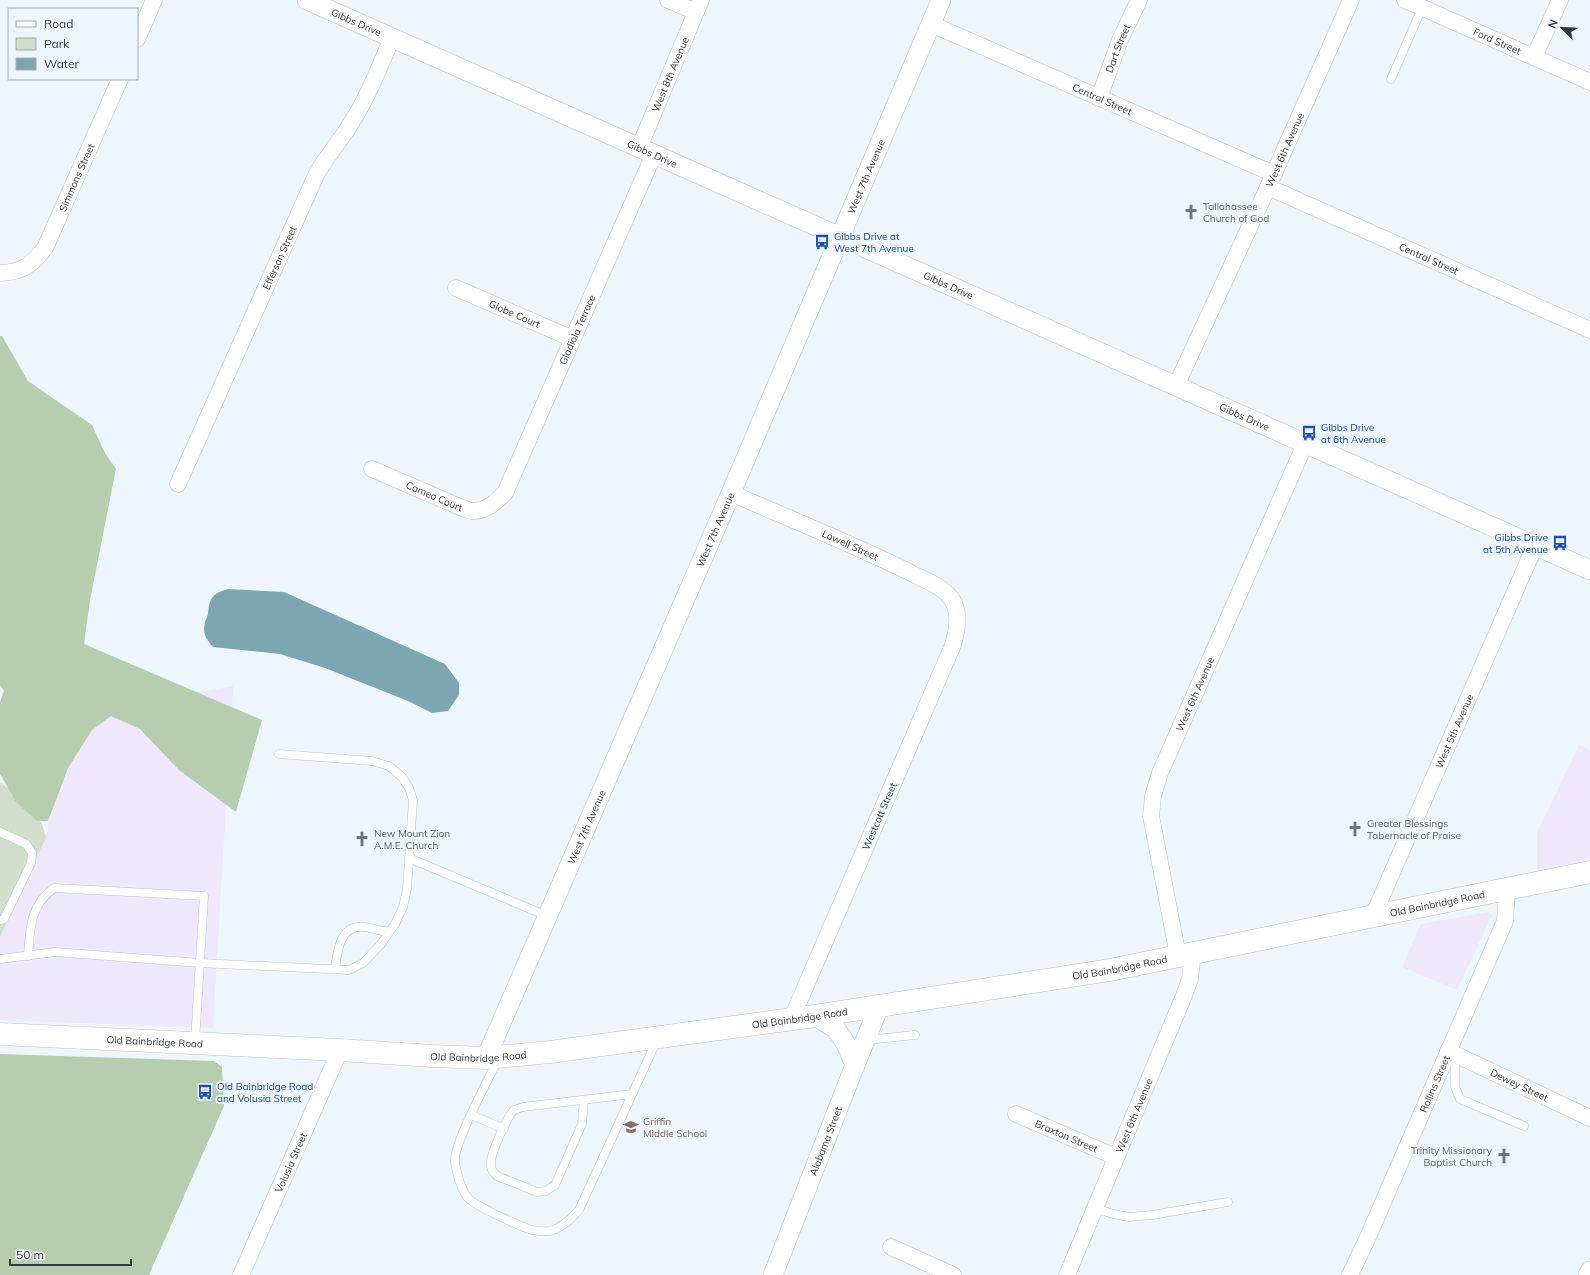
<svg xmlns="http://www.w3.org/2000/svg" width="1590" height="1275" font-family="Mulish,sans-serif">
	<style>
		.commercial { fill: #efe7fc }
		.green { fill: #d0decb }
		.forest { fill: #b7cdaf }
		.water { fill: #7da7b0 }
		.lines { fill: none; stroke-linecap: round; stroke-linejoin: round }
		.service-casing { stroke: #bcc4cb; stroke-width: 9 }
		.minor-casing { stroke: #bcc4cb; stroke-width: 17 }
		.tertiary-casing { stroke: #bcc4cb; stroke-width: 20 }
		.secondary-casing { stroke: #bcc4cb; stroke-width: 23 }
		.service { stroke: #fff; stroke-width: 8 }
		.minor { stroke: #fff; stroke-width: 16 }
		.tertiary { stroke: #fff; stroke-width: 19 }
		.secondary { stroke: #fff; stroke-width: 22 }
		.labels { text-anchor: middle; stroke-width: 4; stroke-linejoin: round; paint-order: stroke }
		.street-label { font-size: 10px; fill: #36393c; stroke: #eef6fd }
		.worship-label { font-size: 10px; fill: #5b616d; stroke: #eef6fd; text-anchor: start }
		.transit-label { font-size: 10px; fill: #164399; stroke: #eef6fd; text-anchor: start }
		.education-label { font-size: 10px; fill: #785e54; stroke: #eef6fd; text-anchor: start }
	</style>
	<rect width="100%" height="100%" fill="#eef6fd"/>
	<path class="commercial" d="M 233,686 L 213,1028 L 0,1020 L 0,937 L 46,837 L 63,715 Z
		M 1579,745 L 1590,750 L 1590,862 L 1537,872 L 1537,833 Z
		M 1489,912 L 1492,915 L 1457,990 L 1402,967 L 1421,924 Z"/>
	<path class="green" d="M 0,782 L 19,796 L 42,824 L 46,837 L 0,937 Z"/>
	<path class="forest" d="M 0,336 L 2,336 L 28,381 L 92,425 L 105,453 L 116,469 L 90,600 L 84,644 L 262,720 L 236,812 L 179,770 L 140,729 L 111,716 L 92,730 L 68,768 L 48,821 L 37,821 L 16,802 L 0,774 L 0,702 L 4,691 L 0,685 Z
		M 0,1054 L 214,1061 L 222,1067 L 224,1106 L 149,1275 L 0,1275 Z"/>
	<path class="water" d="M 228,589 L 284,592 L 445,664 L 459,683 L 459,695 L 448,711 L 432,713 L 408,701 L 325,668 L 280,654 L 213,647 C 206,639 202,633 205,622 C 206,619 208,616 208,613 C 210,597 212,594 228,589 Z"/>
	<g class="lines">
		<g class="service-casing">
			<path id="service" d="M 1391,79 L 1422,8
				M 0,832 L 26,844 L 32,853 L 31,863 L 4,919 L 0,920
				M 409,858 L 547,916
				M 28,956 C 30,929 30,905 54,888 L 204,896 L 195,1042
				M 0,959 L 55,952 L 200,963 L 349,970 L 363,963 L 381,944 L 395,924 L 403,907 L 407,889 L 413,800 L 409,788 L 402,777 L 389,766 L 372,761 L 279,754
				M 335,969 C 337,952 340,924 364,927 C 372,928 381,931 389,932
				M 866,1040 L 915,1035
				M 1455,1055 L 1455,1087 L 1460,1099 L 1524,1126
				M 498,1059 C 489,1079 453,1144 455,1162 C 457,1174 461,1190 469,1199 C 478,1207 519,1226 532,1230 C 538,1231 544,1232 550,1231 C 562,1228 572,1218 579,1210 L 657,1040
				M 584,1100 L 582,1124 L 555,1185 L 546,1191 L 537,1192 L 497,1176 C 493,1172 490,1169 491,1162 C 491,1153 507,1117 514,1110 C 516,1109 521,1108 523,1107 L 632,1094
				M 472,1115 L 504,1129
				M 1095,1208 L 1113,1214 L 1129,1217 L 1152,1215 L 1228,1202"/>
		</g>
		<g class="minor-casing">
			<g id="minor">
				<path d="M 668,0 L 696,12"/>
				<path id="s1" d="M 1405,0 L 1590,82"/>
				<path id="s2" d="M 931,24 L 1274,174"/>
				<path d="M 137,39 L 154,0"/>
				<path d="M 1534,57 L 1560,0"/>
				<path id="s3" d="M 1099,98 L 1120,40 L 1139,0"/>
				<path id="s4" d="M 639,148 L 701,0"/>
				<path id="s5" d="M 1268,187 L 1590,330"/>
				<path id="s6" d="M 0,273 C 22,272 31,266 45,248 L 120,79"/>
				<path id="s7" d="M 456,288 L 573,339"/>
				<path id="s8" d="M 1176,386 L 1268,187 L 1351,0"/>
				<path id="s9" d="M 372,469 L 460,507 C 464,508 468,511 472,511 C 486,512 497,501 505,493 L 654,154"/>
				<path id="s10" d="M 178,484 L 317,173 C 327,156 340,141 350,125 C 368,97 379,68 392,38"/>
				<path id="s11" d="M 731,493 C 790,519 850,543 907,571 C 922,579 941,585 951,598 C 961,612 957,630 953,645 L 791,1020"/>
				<path id="s12" d="M 1373,916 L 1535,546"/>
				<path id="s13" d="M 1178,956 L 1151,816 L 1153,796 L 1160,773 L 1305,444"/>
				<path id="s14" d="M 1448,1051 L 1590,1118"/>
				<path id="s15" d="M 1016,1114 L 1116,1157"/>
				<path d="M 891,1247 L 953,1275"/>
				<path id="s16" d="M 241,1275 L 340,1050"/>
				<path id="s17" d="M 1067,1275 L 1183,998 L 1190,979 L 1193,953"/>
				<path id="s18" d="M 1350,1275 L 1368,1237 L 1505,921 L 1507,889"/>
			</g>
		</g>
		<g class="tertiary-casing">
			<g id="tertiary">
				<path id="s19" d="M 307,0 L 1590,570"/>
				<path d="M 815,1016 L 836,1029 L 846,1044 L 855,1065"/>
				<path id="s20" d="M 486,1058 L 731,493 L 941,0"/>
				<path id="s21" d="M 773,1275 L 855,1065 L 879,1007"/>
				<path d="M 1588,1275 L 1590,1271"/>
			</g>
		</g>
		<g class="secondary-casing">
			<g id="secondary">
				<path id="s22" d="M 0,1034 L 340,1050 L 432,1056 L 486,1058 L 550,1052 L 815,1016 L 1110,970 L 1590,872"/>
			</g>
		</g>
		<use href="#service" class="service"/>
		<use href="#minor" class="minor"/>
		<use href="#tertiary" class="tertiary"/>
		<use href="#secondary" class="secondary"/>
	</g>
	<defs>
		<g id="church-bare" transform="scale(1.2)"><path d="M-1.2-6h2.4v3.5h3.3v2.4h-3.3V6h-2.4V-.1h-3.3v-2.4h3.3Z" fill="#6b7280" stroke="#eef6fd" stroke-width="2.5" paint-order="stroke"/></g>
		<g id="bus-bare" transform="scale(1.2)"><path d="M-5-6H5V4H4V6H2V4H-2V6H-4V4H-5ZM-3.5-4V0h7V-4ZM-3.5 1.2v1.5H-2V1.2ZM2 1.2v1.5H3.5V1.2Z" fill="#1a4fb4" stroke="#eef6fd" stroke-width="2.5" paint-order="stroke"/></g>
		<g id="school-bare" transform="scale(1.2)"><path d="M0-5L7-2L0 1L-7-2ZM-4 1L0 2.5L4 1V4Q0 6-4 4Z" fill="#8d6e63" stroke="#eef6fd" stroke-width="2.5" paint-order="stroke"/></g>
	</defs>
	<g fill-rule="evenodd">
		<use href="#church-bare" x="1191" y="212"/>
		<use href="#bus-bare" x="822" y="242"/>
		<use href="#bus-bare" x="1309" y="433"/>
		<use href="#bus-bare" x="1560" y="543"/>
		<use href="#church-bare" x="1355" y="829"/>
		<use href="#church-bare" x="362" y="839"/>
		<use href="#bus-bare" x="205" y="1092"/>
		<use href="#school-bare" x="631" y="1127"/>
		<use href="#church-bare" x="1504" y="1156"/>
	</g>
	<g class="labels">
		<g class="street-label">
			<text dy="4" stroke="none"><textPath href="#s19" startOffset="54">Gibbs Drive</textPath></text>
			<text dy="4" stroke="none"><textPath href="#s1" startOffset="101">Ford Street</textPath></text>
			<text dy="4" stroke="none"><textPath href="#s3" startOffset="53">Dart Street</textPath></text>
			<text dy="4" stroke="none"><textPath href="#s4" startOffset="80">West 8th Avenue</textPath></text>
			<text dy="4" stroke="none"><textPath href="#s2" startOffset="187">Central Street</textPath></text>
			<text dy="4" stroke="none"><textPath href="#s8" startOffset="260">West 6th Avenue</textPath></text>
			<text dy="4" stroke="none"><textPath href="#s19" startOffset="378">Gibbs Drive</textPath></text>
			<text dy="4" stroke="none"><textPath href="#s20" startOffset="960">West 7th Avenue</textPath></text>
			<text dy="4" stroke="none"><textPath href="#s6" startOffset="131">Simmons Street</textPath></text>
			<text dy="4" stroke="none"><textPath href="#s10" startOffset="248">Efferson Street</textPath></text>
			<text dy="4" stroke="none"><textPath href="#s5" startOffset="176">Central Street</textPath></text>
			<text dy="4" stroke="none"><textPath href="#s19" startOffset="702">Gibbs Drive</textPath></text>
			<text dy="4" stroke="none"><textPath href="#s7" startOffset="64">Globe Court</textPath></text>
			<text dy="4" stroke="none"><textPath href="#s9" startOffset="326">Gladiola Terrace</textPath></text>
			<text dy="4" stroke="none"><textPath href="#s19" startOffset="1026">Gibbs Drive</textPath></text>
			<text dy="4" stroke="none"><textPath href="#s9" startOffset="68">Cameo Court</textPath></text>
			<text dy="4" stroke="none"><textPath href="#s20" startOffset="576">West 7th Avenue</textPath></text>
			<text dy="4" stroke="none"><textPath href="#s11" startOffset="130">Lowell Street</textPath></text>
			<text dy="4" stroke="none"><textPath href="#s13" startOffset="273">West 6th Avenue</textPath></text>
			<text dy="4" stroke="none"><textPath href="#s12" startOffset="202">West 5th Avenue</textPath></text>
			<text transform="translate(879 816) rotate(-67)" y="4">Westcott Street</text>
			<text dy="4" stroke="none"><textPath href="#s20" startOffset="252">West 7th Avenue</textPath></text>
			<text dy="4" stroke="none"><textPath href="#s22" startOffset="1451">Old Bainbridge Road</textPath></text>
			<text dy="4" stroke="none"><textPath href="#s22" startOffset="1127">Old Bainbridge Road</textPath></text>
			<text dy="4" stroke="none"><textPath href="#s22" startOffset="803">Old Bainbridge Road</textPath></text>
			<text dy="4" stroke="none"><textPath href="#s22" startOffset="155">Old Bainbridge Road</textPath></text>
			<text dy="4" stroke="none"><textPath href="#s22" startOffset="479">Old Bainbridge Road</textPath></text>
			<text dy="4" stroke="none"><textPath href="#s18" startOffset="209">Rollins Street</textPath></text>
			<text dy="4" stroke="none"><textPath href="#s14" startOffset="79">Dewey Street</textPath></text>
			<text dy="4" stroke="none"><textPath href="#s17" startOffset="173">West 6th Avenue</textPath></text>
			<text dy="4" stroke="none"><textPath href="#s15" startOffset="55">Braxton Street</textPath></text>
			<text dy="4" stroke="none"><textPath href="#s21" startOffset="144">Alabama Street</textPath></text>
			<text dy="4" stroke="none"><textPath href="#s16" startOffset="123">Volusia Street</textPath></text>
		</g>
		<g class="worship-label">
			<text x="1203" y="210">Tallahassee<tspan x="1203" dy="12">Church of God</tspan></text>
			<text x="1367" y="827">Greater Blessings<tspan x="1367" dy="12">Tabernacle of Praise</tspan></text>
			<text x="374" y="837">New Mount Zion<tspan x="374" dy="12">A.M.E. Church</tspan></text>
			<text x="1492" y="1154" text-anchor="end">Trinity Missionary<tspan x="1492" dy="12">Baptist Church</tspan></text>
		</g>
		<g class="transit-label">
			<text x="834" y="240">Gibbs Drive at<tspan x="834" dy="12">West 7th Avenue</tspan></text>
			<text x="1321" y="431">Gibbs Drive<tspan x="1321" dy="12">at 6th Avenue</tspan></text>
			<text x="1548" y="541" text-anchor="end">Gibbs Drive<tspan x="1548" dy="12">at 5th Avenue</tspan></text>
			<text x="217" y="1090">Old Bainbridge Road<tspan x="217" dy="12">and Volusia Street</tspan></text>
		</g>
		<g class="education-label">
			<text x="643" y="1125">Griffin<tspan x="643" dy="12">Middle School</tspan></text>
		</g>
	</g>
	<rect x="8" y="8" width="130" height="72" fill="#eef6fd" stroke="#a4aab0"/>
	<rect x="16" y="21" width="20" height="6" fill="#ffffff" stroke="#a4aab0"/>
	<text x="44" y="28" font-size="12" fill="#36393c">Road</text>
	<rect x="16" y="38" width="20" height="12" fill="#d0decb" stroke="#a4aab0"/>
	<text x="44" y="48" font-size="12" fill="#36393c">Park</text>
	<rect x="16" y="58" width="20" height="12" fill="#7da7b0" stroke="#a4aab0"/>
	<text x="44" y="68" font-size="12" fill="#36393c">Water</text>
	<g transform="translate(1562 28) rotate(294)" stroke="#eef6fd" stroke-width="3" paint-order="stroke">
	<path d="M0-3L7 15L0 10L-7 15Z" fill="#36393c"/>
	<text y="-6" font-size="11" font-weight="bold" text-anchor="middle" fill="#36393c">N</text>
	</g>
	<path d="M10 1259v6h121v-6" fill="none" stroke="#36393c" stroke-width="2"/>
	<text x="16" y="1259" font-size="12" fill="#36393c" stroke="#eef6fd" stroke-width="3" paint-order="stroke">50 m</text>
</svg>
